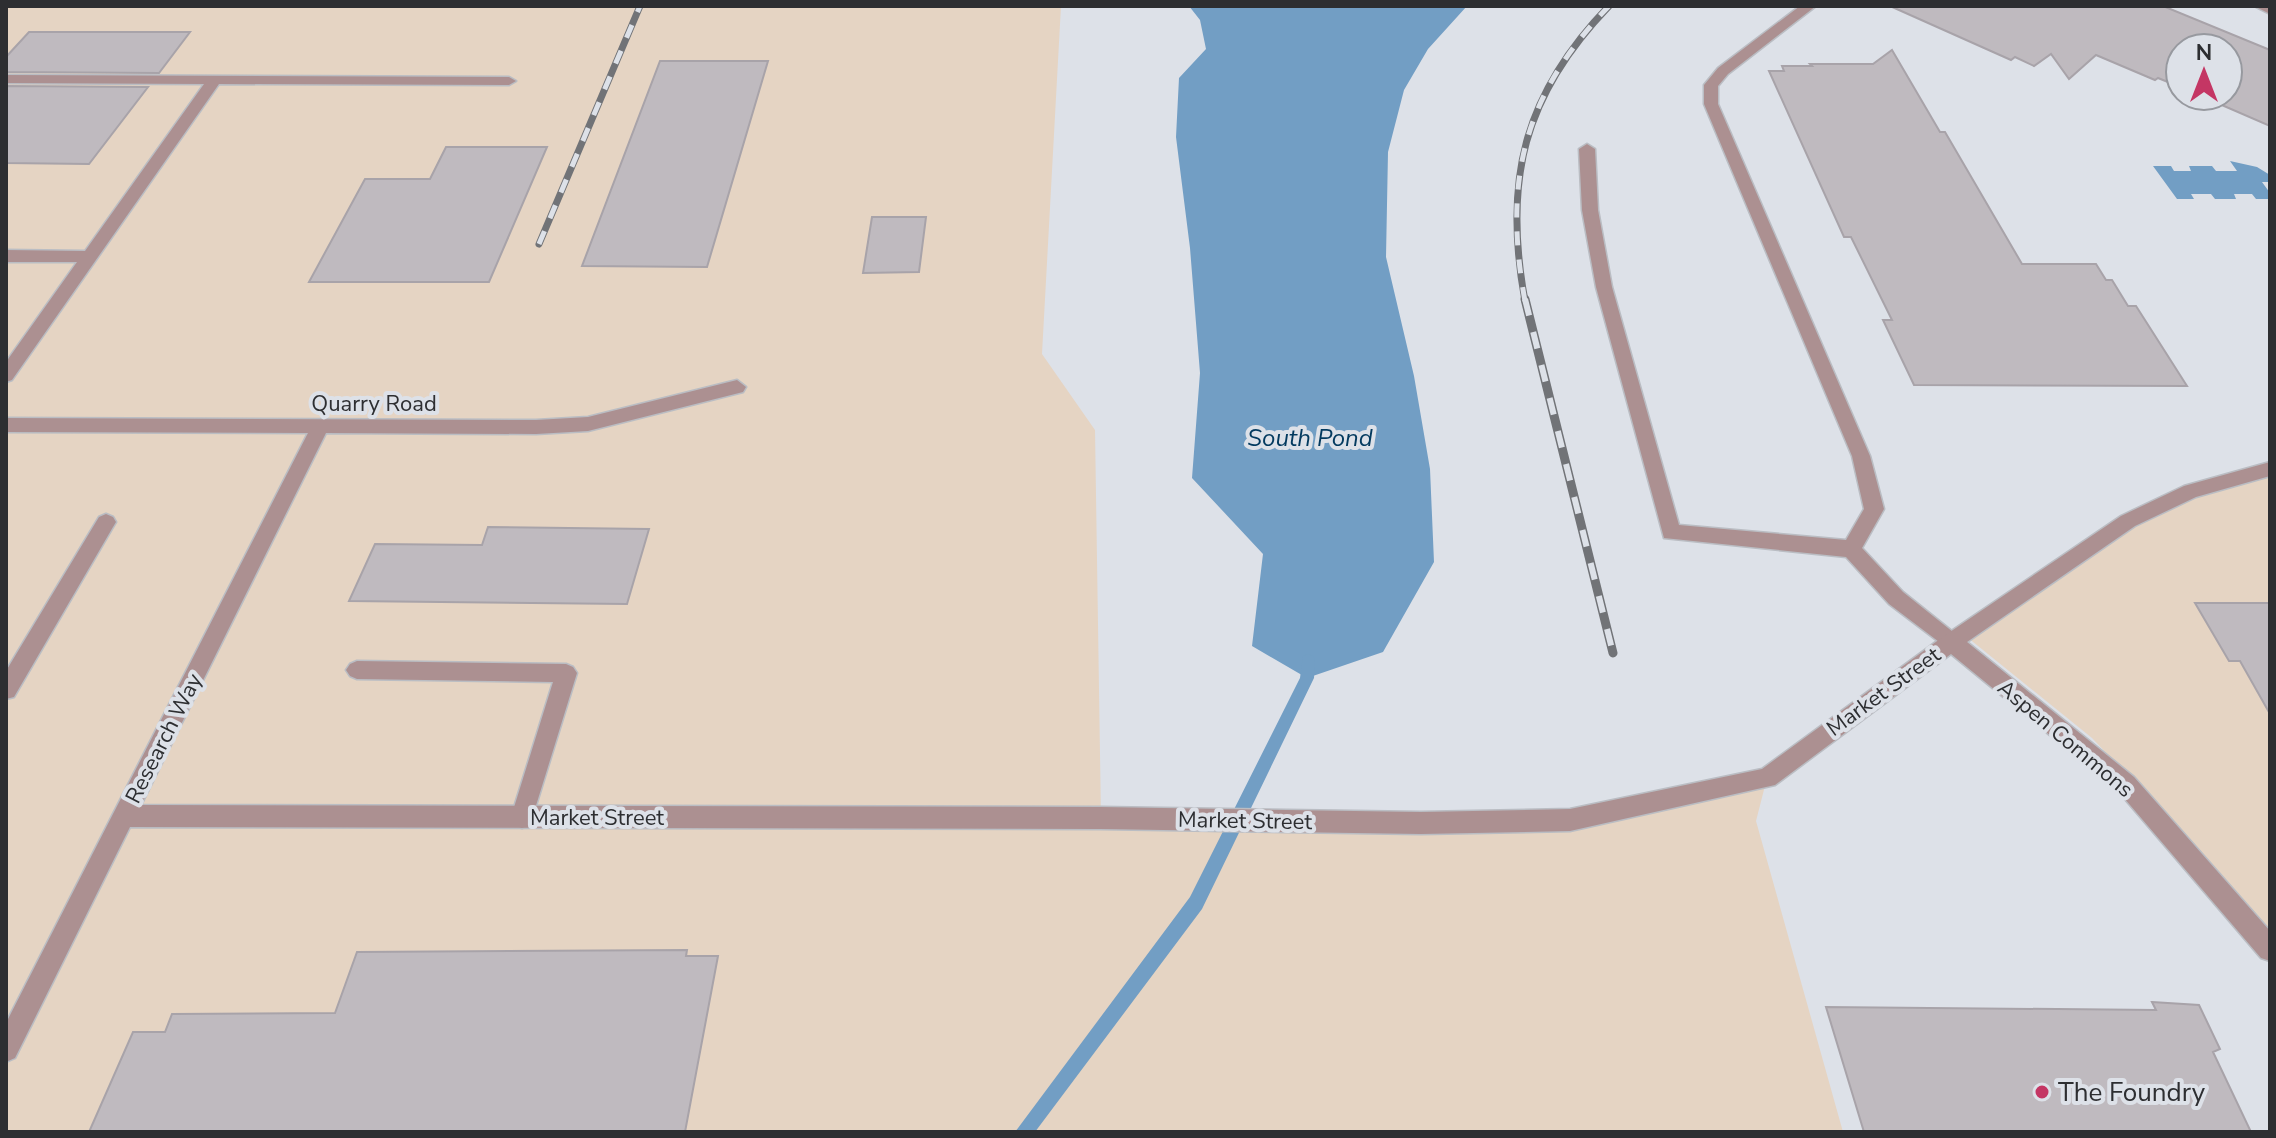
<svg xmlns="http://www.w3.org/2000/svg" width="2276" height="1138" font-family="'Nunito Sans',sans-serif">
	<style>
		.commercial { fill: #e5d4c3 }
		.water { fill: #729ec4 }
		.lines { fill: none; stroke-linecap: round; stroke-linejoin: round }
		.stream { fill: #729ec4; fill-rule: evenodd }
		.building { fill: #bfbabf; stroke: #a8a3a9; stroke-width: 2 }
		.lane-casing { stroke: #babdc3; stroke-width: 3 }
		.street-casing { stroke: #babdc3; stroke-width: 3 }
		.lane { fill: #ac9091; fill-rule: evenodd }
		.street { fill: #ac9091; fill-rule: evenodd }
		.rail-far1-casing { stroke: #717377; stroke-width: 7 }
		.rail-casing { stroke: #717377; stroke-width: 9 }
		.rail-far1 { stroke: #dde1e8; stroke-width: 5; stroke-dasharray: 14; stroke-linecap: butt }
		.rail { stroke: #dde1e8; stroke-width: 6; stroke-dasharray: 17; stroke-linecap: butt }
		.poi-dot { fill: #c43664; stroke: #dde1e8; stroke-width: 3 }
		.labels { text-anchor: middle; stroke-width: 8; stroke-linejoin: round; paint-order: stroke }
		.street-label { font-size: 22px; fill: #2d2e31; stroke: #dde1e8 }
		.water-label { font-size: 24px; font-style: italic; fill: #033a5f; stroke: #dde1e8 }
		.near-poi-label { font-size: 26px; fill: #2d2e31; stroke: #dde1e8; text-anchor: start }
	</style>
	<rect width="100%" height="100%" fill="#dde1e8"/>
	<path class="commercial" d="M 6,6 L 1061,6 L 1042,354 L 1095,430 L 1101,818 L 1509,820 L 1767,778 L 1756,821 L 1843,1132 L 6,1132 Z
		M 2270,467 L 2270,940 L 2204,855 L 2092,738 L 1962,633 L 2148,508 Z"/>
	<path class="water" d="M 1189,6 L 1467,6 L 1428,49 L 1404,90 L 1388,152 L 1386,257 L 1414,376 L 1430,469 L 1434,562 L 1383,652 L 1307,678 L 1252,646 L 1263,554 L 1192,478 L 1200,373 L 1190,248 L 1176,137 L 1179,78 L 1206,49 L 1200,20 Z
		M 2230,161 L 2257,167 L 2270,175 L 2270,182 L 2262,182 L 2270,193 L 2270,199 L 2256,199 L 2252,194 L 2234,194 L 2236,199 L 2215,199 L 2211,194 L 2191,194 L 2194,199 L 2177,199 L 2153,166 L 2171,166 L 2174,171 L 2191,171 L 2189,166 L 2212,166 L 2216,171 L 2237,171 Z"/>
	<g class="lines">
		<path class="stream" d="M 1308,654 L 1313,656 L 1315,660 L 1314,678 L 1202,909 L 1035,1132 L 1015,1132 L 1190,897 L 1300,678 L 1303,656 Z"/>
	</g>
	<path class="building" d="M 1890,6 L 2163,6 L 2270,50 L 2270,126 L 2201,96 L 2228,96 L 2228,48 L 2180,48 L 2180,87 L 2158,78 L 2155,80 L 2096,55 L 2069,79 L 2051,54 L 2034,66 L 2015,57 L 2011,60 Z
		M 29,32 L 190,32 L 159,73 L 6,72 L 6,57 Z
		M 1892,50 L 1940,132 L 1945,132 L 2022,264 L 2096,264 L 2106,280 L 2112,280 L 2128,306 L 2136,306 L 2187,386 L 1914,385 L 1883,320 L 1892,320 L 1851,237 L 1844,237 L 1769,71 L 1784,71 L 1782,66 L 1812,66 L 1810,64 L 1873,64 Z
		M 660,61 L 768,61 L 707,267 L 582,266 Z
		M 6,86 L 148,87 L 89,164 L 6,163 Z
		M 446,147 L 547,147 L 489,282 L 309,282 L 365,179 L 430,179 Z
		M 872,217 L 926,217 L 919,272 L 863,273 Z
		M 488,527 L 649,529 L 627,604 L 349,601 L 375,544 L 482,545 Z
		M 2195,603 L 2270,603 L 2270,714 L 2240,661 L 2229,661 Z
		M 687,950 L 686,956 L 718,956 L 685,1132 L 89,1132 L 133,1032 L 165,1032 L 172,1014 L 335,1013 L 357,952 Z
		M 2152,1002 L 2199,1005 L 2220,1049 L 2213,1052 L 2251,1132 L 1864,1132 L 1826,1007 L 2156,1010 Z"/>
	<g class="lines">
		<g class="lane-casing">
			<path id="lane" d="M 1800,6 L 1816,6 L 1728,74 L 1718,86 L 1718,104 L 1870,456 L 1884,509 L 1862,548 L 1903,592 L 1958,636 L 1961,642 L 1958,648 L 1951,651 L 1889,604 L 1846,557 L 1664,538 L 1596,287 L 1582,210 L 1579,149 L 1587,144 L 1595,149 L 1598,210 L 1612,287 L 1679,525 L 1846,540 L 1864,509 L 1852,456 L 1704,104 L 1704,85 L 1718,68 Z
				M 2254,6 L 2270,6 L 2270,14 Z
				M 6,75 L 509,77 L 516,81 L 509,85 L 219,84 L 12,380 L 6,382 L 6,362 L 77,262 L 6,262 L 6,250 L 85,251 L 204,84 L 6,83 Z
				M 106,514 L 113,517 L 116,522 L 113,527 L 14,697 L 6,699 L 6,671 L 99,517 Z
				M 357,661 L 566,664 L 573,667 L 577,673 L 530,825 L 522,828 L 514,825 L 511,817 L 553,682 L 357,679 L 350,676 L 346,670 L 350,664 Z"/>
		</g>
		<g class="street-casing">
			<path id="street" d="M 737,380 L 746,387 L 743,392 L 588,431 L 536,434 L 326,433 L 141,805 L 1101,807 L 1421,812 L 1570,809 L 1762,769 L 1944,636 L 2121,516 L 2184,486 L 2270,462 L 2270,476 L 2196,497 L 2135,526 L 1967,642 L 2134,777 L 2270,931 L 2270,961 L 2261,958 L 2118,791 L 1951,654 L 1775,785 L 1570,831 L 1421,834 L 1101,829 L 130,827 L 15,1058 L 6,1062 L 6,1023 L 308,433 L 6,432 L 6,418 L 536,420 L 588,417 Z"/>
		</g>
		<use href="#lane" class="lane"/>
		<use href="#street" class="street"/>
		<g class="rail-far1-casing">
			<path id="rail-far1" d="M 539,244 L 640,6
				M 1525,301 C 1503,181 1523,95 1609,6"/>
		</g>
		<g class="rail-casing">
			<path id="rail" d="M 1525,299 L 1613,653"/>
		</g>
		<use href="#rail-far1" class="rail-far1"/>
		<use href="#rail" class="rail"/>
	</g>
	<circle class="poi-dot" cx="2042" cy="1092" r="8"/>
	<g class="labels">
		<g class="street-label">
			<text x="374" y="411">Quarry Road</text>
			<text transform="translate(1883 691) rotate(-36)" y="8">Market Street</text>
			<text transform="translate(163 738) rotate(-63)" y="8">Research Way</text>
			<text transform="translate(2066 738) rotate(40)" y="8">Aspen Commons</text>
			<text x="597" y="825">Market Street</text>
			<text transform="translate(1245 820) rotate(1)" y="8">Market Street</text>
		</g>
		<g class="water-label">
			<text x="1310" y="446">South Pond</text>
		</g>
		<g class="near-poi-label">
			<text x="2058" y="1101">The Foundry</text>
		</g>
	</g>
	<rect width="2276" height="1138" fill="none" stroke="#2d2e31" stroke-width="16"/>
	<g transform="translate(2204 72)"><circle r="38" fill="#dde1e8" stroke="#97999f" stroke-width="2"/>
	<path d="M0-6L14 30L0 20L-14 30Z" fill="#c43664"/>
	<text y="-12" font-size="22" font-weight="bold" text-anchor="middle" fill="#2d2e31">N</text>
	</g>
</svg>
